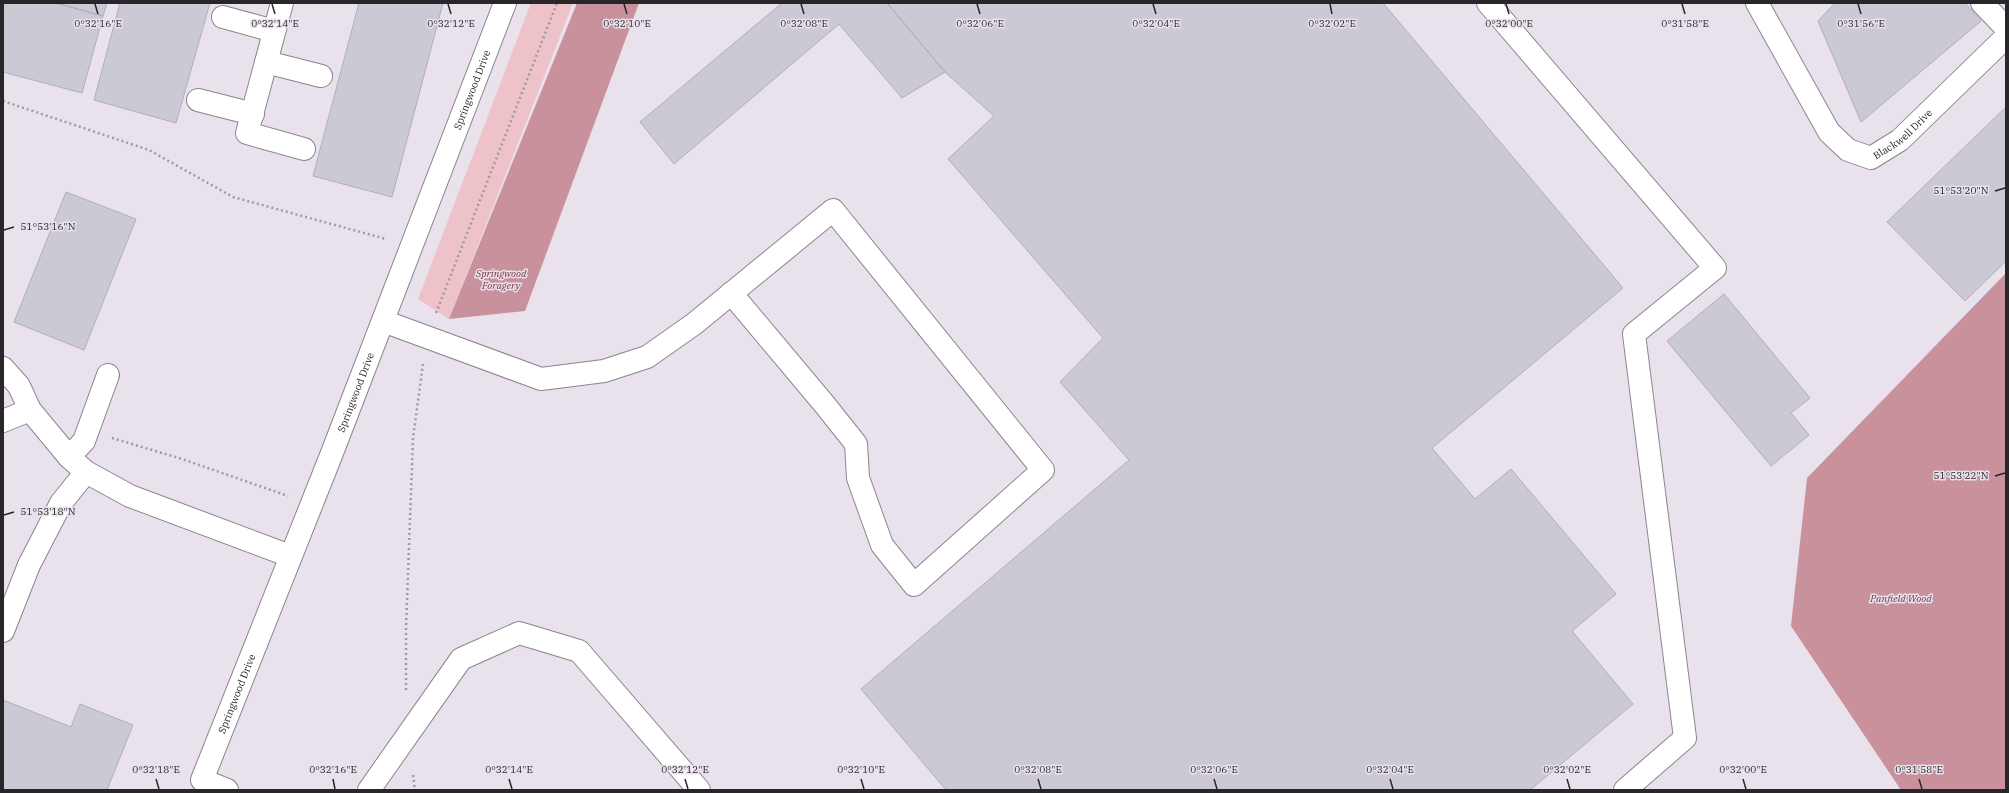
<svg xmlns="http://www.w3.org/2000/svg" width="2009" height="793" font-family="'IBM Plex Serif',serif">
	<style>
		.green { fill: #edc2c9 }
		.forest { fill: #c8919b }
		.building { fill: #cbc9d4; stroke: #b0aeb8 }
		.lines { fill: none; stroke-linecap: round; stroke-linejoin: round }
		.minor-casing { stroke: #8c858e; stroke-width: 24 }
		.path { stroke: #9f99a0; stroke-width: 2.5; stroke-dasharray: 2 3; stroke-linecap: butt }
		.minor { stroke: #fff; stroke-width: 22 }
		.ticks { fill: none; stroke: #282629; stroke-width: 1.5 }
		.labels { text-anchor: middle; stroke-width: 3; stroke-linejoin: round; paint-order: stroke }
		.street-label { font-size: 10px; fill: #282629; stroke: #e9e1eb }
		.park-label { font-size: 10px; font-style: italic; fill: #783344; stroke: #e9e1eb }
		.ticks-label { font-size: 10px; text-anchor: middle; fill: #282629; stroke: #e9e1eb; stroke-width: 3; stroke-linejoin: round; paint-order: stroke }
	</style>
	<rect width="100%" height="100%" fill="#e9e1eb"/>
	<path class="green" d="M 531,3 L 573,3 L 449,319 L 418,299 Z"/>
	<path class="forest" d="M 577,3 L 639,3 L 525,311 L 449,319 Z
		M 2006,273 L 2006,790 L 1901,790 L 1791,626 L 1807,478 Z"/>
	<path class="building" d="M 3,3 L 56,3 L 103,16 L 82,93 L 3,72 Z
		M 56,3 L 107,3 L 103,16 Z
		M 120,3 L 210,3 L 176,123 L 94,100 Z
		M 359,3 L 443,3 L 392,197 L 313,176 Z
		M 782,3 L 887,3 L 945,72 L 902,98 L 839,24 L 674,164 L 640,122 Z
		M 887,3 L 1383,3 L 1623,288 L 1432,448 L 1475,499 L 1511,469 L 1616,594 L 1572,631 L 1633,704 L 1530,790 L 946,790 L 861,689 L 1129,460 L 1060,382 L 1103,338 L 948,159 L 994,116 L 945,72 Z
		M 1835,3 L 1965,3 L 1981,21 L 1861,122 L 1818,21 Z
		M 2006,107 L 2006,261 L 1965,301 L 1887,222 Z
		M 66,192 L 136,219 L 84,350 L 14,322 Z
		M 1724,294 L 1810,398 L 1791,413 L 1809,435 L 1771,466 L 1667,341 Z
		M 3,700 L 71,727 L 80,704 L 133,725 L 107,790 L 3,790 Z"/>
	<g class="lines">
		<g class="minor-casing">
			<g id="minor">
				<path d="M 282,3 L 247,133 L 304,149"/>
				<path d="M 1488,3 L 1715,268 L 1634,334 L 1685,738 L 1625,790"/>
				<path id="s1" d="M 1757,3 L 1829,132 L 1848,150 L 1871,158 L 1900,140 L 2006,37"/>
				<path d="M 1982,3 L 2006,28"/>
				<path d="M 223,17 L 274,31"/>
				<path d="M 266,62 L 321,76"/>
				<path d="M 198,100 L 253,114"/>
				<path d="M 383,321 L 541,379 L 604,371 L 647,357 L 694,324 L 833,210 L 1043,470 L 914,585 L 882,545 L 858,478 L 856,444 L 825,405 L 731,293"/>
				<path d="M 3,368 L 19,386 L 30,410 L 69,457 L 86,472 L 130,496 L 290,556"/>
				<path d="M 3,421 L 30,410"/>
				<path d="M 69,457 L 84,441 L 108,375"/>
				<path d="M 3,631 L 29,565 L 61,503 L 86,472"/>
				<path id="s2" d="M 227,790 L 202,780 L 332,453 L 505,3"/>
				<path d="M 369,790 L 461,659 L 519,633 L 579,651 L 699,790"/>
			</g>
		</g>
		<path class="path" d="M 3,101 L 149,150 L 233,197 L 386,239
			M 436,313 L 557,3
			M 112,438 L 182,459 L 288,496
			M 406,690 L 406,628 L 413,438 L 423,364
			M 413,775 L 415,790"/>
		<use href="#minor" class="minor"/>
	</g>
	<path class="ticks" d="M 95,4 L 98,14M 272,4 L 275,14M 448,4 L 451,14M 624,4 L 627,14M 801,4 L 804,14M 977,4 L 980,14M 1153,4 L 1156,14M 1330,4 L 1332,14M 1506,4 L 1509,14M 1682,4 L 1685,14M 1858,4 L 1861,14M 1995,191 L 2005,188M 4,230 L 14,227M 1995,476 L 2005,473M 4,515 L 14,512M 156,779 L 159,789M 333,779 L 335,789M 509,779 L 512,789M 685,779 L 688,789M 861,779 L 864,789M 1038,779 L 1041,789M 1214,779 L 1217,789M 1390,779 L 1393,789M 1567,779 L 1570,789M 1743,779 L 1746,789M 1919,779 L 1922,789"/>
	<g class="labels">
		<g class="street-label">
			<text dy="4" stroke="none"><textPath href="#s2" startOffset="768">Springwood Drive</textPath></text>
			<text dy="4" stroke="none"><textPath href="#s1" startOffset="238">Blackwell Drive</textPath></text>
			<text dy="4" stroke="none"><textPath href="#s2" startOffset="444">Springwood Drive</textPath></text>
			<text dy="4" stroke="none"><textPath href="#s2" startOffset="120">Springwood Drive</textPath></text>
		</g>
		<g class="park-label">
			<text x="501" y="277">Springwood<tspan x="501" dy="12">Foragery</tspan></text>
			<text x="1901" y="602">Panfield Wood</text>
		</g>
	</g>
	<g class="ticks-label">
		<text x="98" y="27">0°32'16"E</text>
		<text x="275" y="27">0°32'14"E</text>
		<text x="451" y="27">0°32'12"E</text>
		<text x="627" y="27">0°32'10"E</text>
		<text x="804" y="27">0°32'08"E</text>
		<text x="980" y="27">0°32'06"E</text>
		<text x="1156" y="27">0°32'04"E</text>
		<text x="1332" y="27">0°32'02"E</text>
		<text x="1509" y="27">0°32'00"E</text>
		<text x="1685" y="27">0°31'58"E</text>
		<text x="1861" y="27">0°31'56"E</text>
		<text x="1961" y="194">51°53'20"N</text>
		<text x="48" y="230">51°53'16"N</text>
		<text x="1961" y="479">51°53'22"N</text>
		<text x="48" y="515">51°53'18"N</text>
		<text x="156" y="773">0°32'18"E</text>
		<text x="333" y="773">0°32'16"E</text>
		<text x="509" y="773">0°32'14"E</text>
		<text x="685" y="773">0°32'12"E</text>
		<text x="861" y="773">0°32'10"E</text>
		<text x="1038" y="773">0°32'08"E</text>
		<text x="1214" y="773">0°32'06"E</text>
		<text x="1390" y="773">0°32'04"E</text>
		<text x="1567" y="773">0°32'02"E</text>
		<text x="1743" y="773">0°32'00"E</text>
		<text x="1919" y="773">0°31'58"E</text>
	</g>
	<rect width="2009" height="793" fill="none" stroke="#282629" stroke-width="8"/>
</svg>
